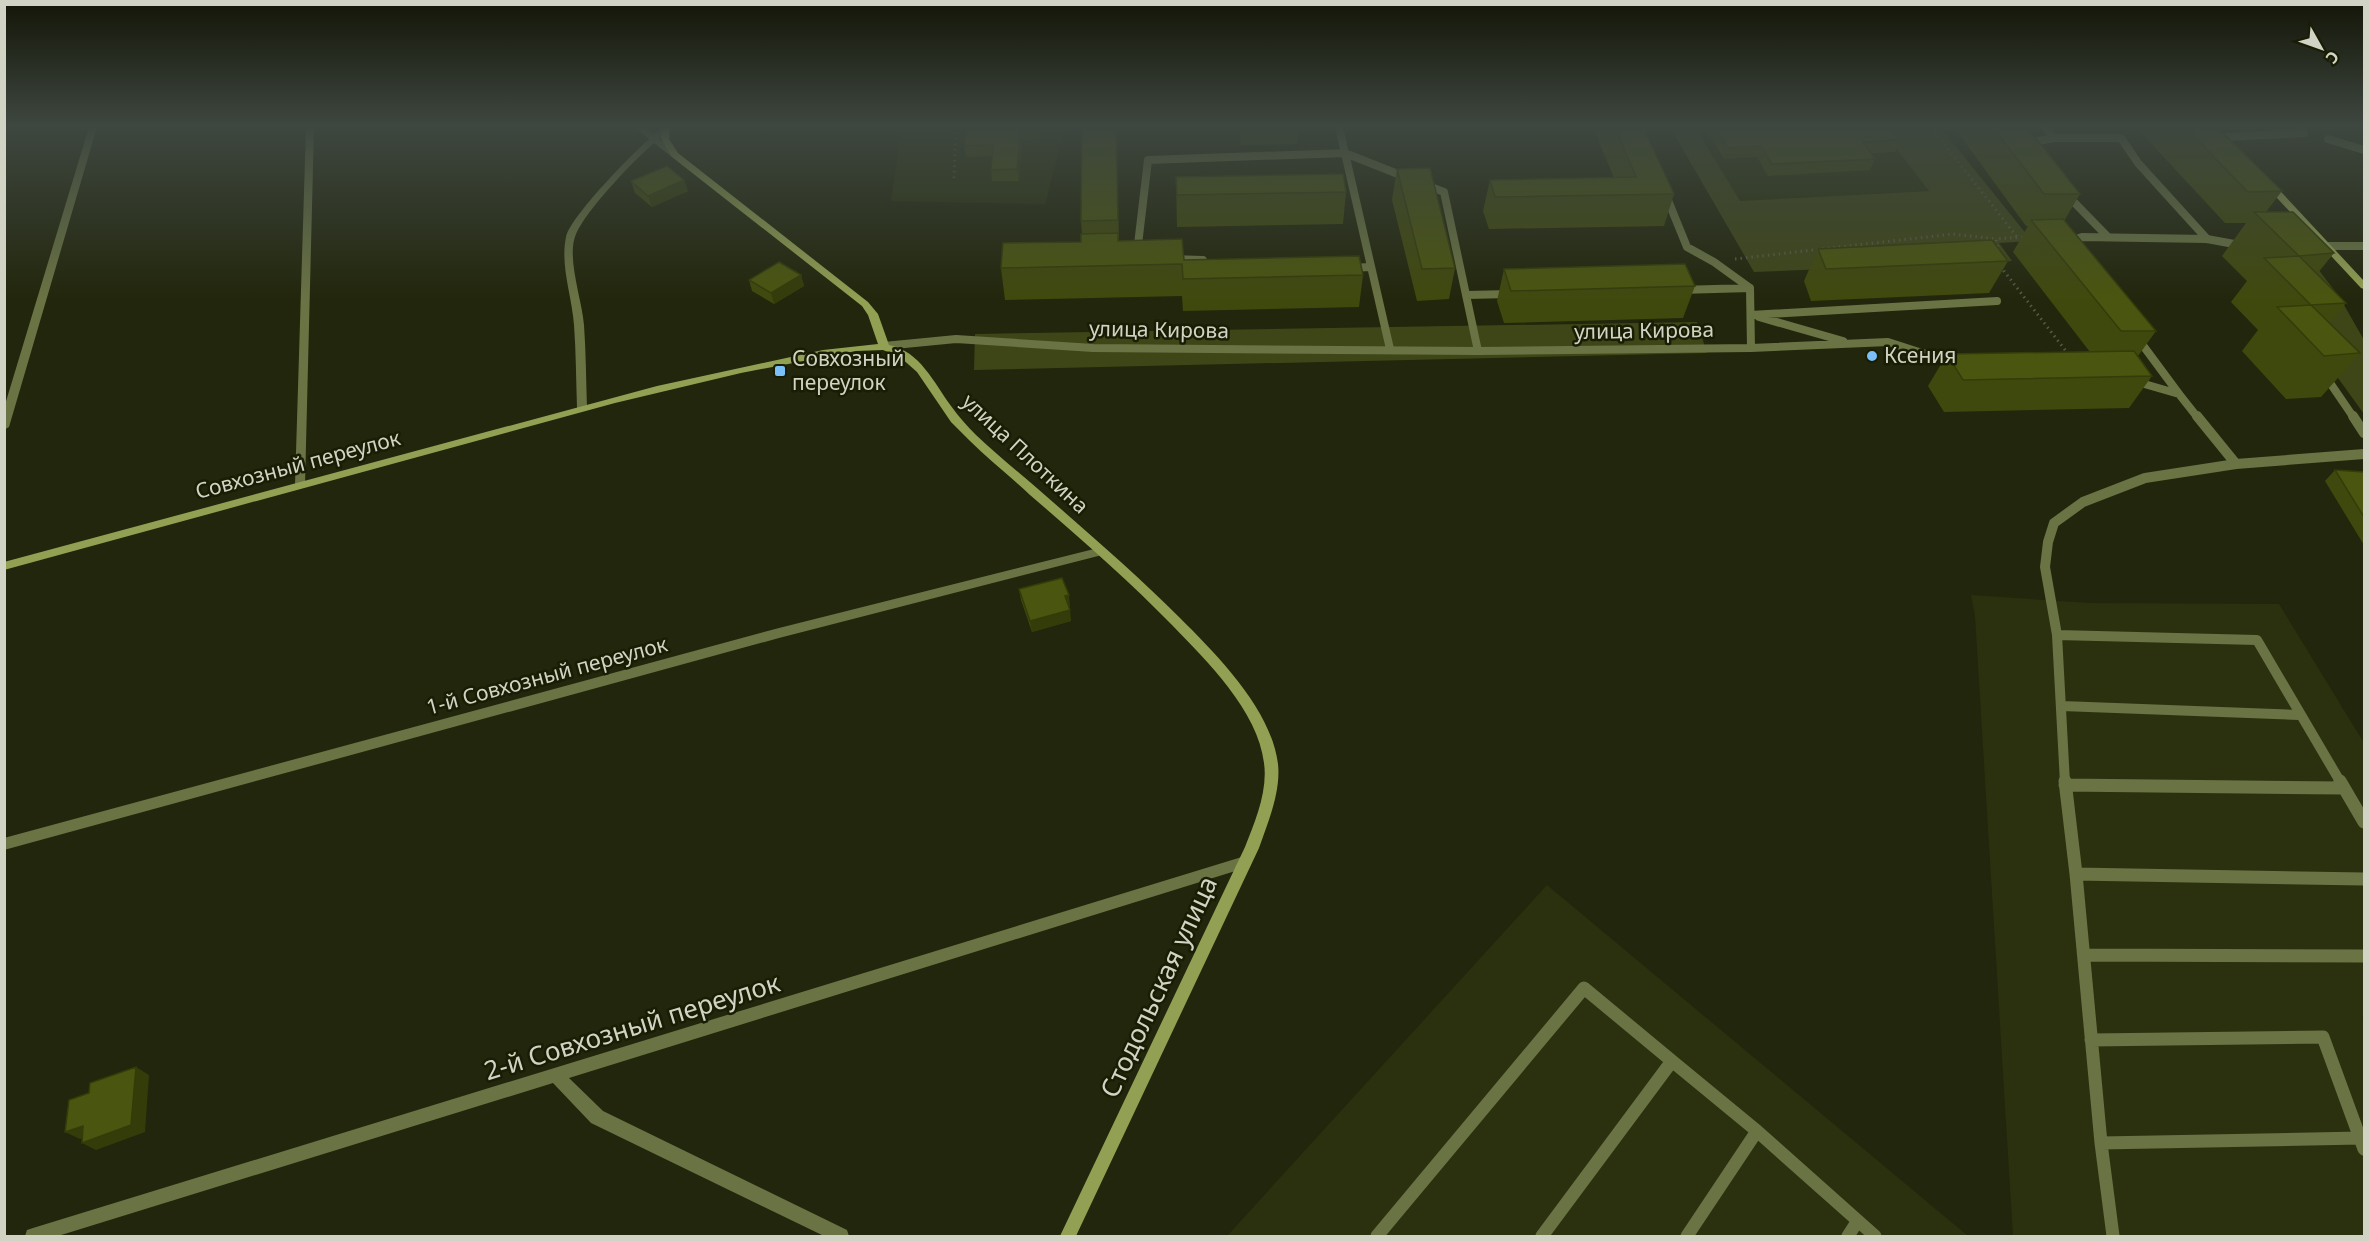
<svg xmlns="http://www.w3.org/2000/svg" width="2369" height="1241" font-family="'Noto Sans',sans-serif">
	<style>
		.built { fill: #2b310e }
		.green { fill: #3e4618 }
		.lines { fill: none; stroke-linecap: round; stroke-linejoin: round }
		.path { stroke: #575b44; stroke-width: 3; stroke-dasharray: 1.5 4; stroke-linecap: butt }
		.lane-far2 { stroke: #6a7344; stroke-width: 8 }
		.lane-far1 { stroke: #6a7344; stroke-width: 10 }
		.lane { stroke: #6a7344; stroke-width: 13 }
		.street { fill: #6a7344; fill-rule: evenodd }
		.secondary { fill: #92a053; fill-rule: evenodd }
		.wall { fill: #40490d }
		.shaded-wall { fill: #343c0a }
		.building { fill: #4a550f; stroke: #343c0a; stroke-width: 1.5 }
		.poi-dot { fill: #7abff8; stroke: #181d03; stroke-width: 2 }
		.labels { text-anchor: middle; stroke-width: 5; stroke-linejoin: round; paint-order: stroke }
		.street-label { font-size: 21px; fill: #d1d4c4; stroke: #181d03 }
		.poi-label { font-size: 21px; fill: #d1d4c4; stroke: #181d03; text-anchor: start }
		.near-street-label { font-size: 26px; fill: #d1d4c4; stroke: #181d03 }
	</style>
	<rect width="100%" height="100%" fill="#22260c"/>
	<path class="built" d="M 902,127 L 1065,127 L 1045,204 L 891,201 Z
		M 1670,127 L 1909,127 L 1979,220 L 1735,238 Z
		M 1971,595 L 2089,603 L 2279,604 L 2364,743 L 2364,1016 L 2362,1017 L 2364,1022 L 2364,1236 L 2013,1236 L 1975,616 Z
		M 1547,885 L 1968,1236 L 1227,1236 Z"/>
	<path class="green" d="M 1670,127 L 1695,127 L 1740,201 L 1929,191 L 1880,127 L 1940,127 L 2032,241 L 1999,243 L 2012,261 L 1754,272 Z
		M 2309,257 L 2340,298 L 2364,340 L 2364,414 L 2333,371 Z
		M 1697,322 L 1707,353 L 974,370 L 975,334 Z"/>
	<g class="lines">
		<path class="path" d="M 1931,127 L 2017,237
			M 954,178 L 956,127
			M 1999,252 L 1996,239 L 2026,237
			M 1735,259 L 1953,234 L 1996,239
			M 2003,265 L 2004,271 L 2069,355"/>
		<path class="lane-far2" d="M 1339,127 L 1390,349
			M 2045,127 L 2054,138
			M 2225,137 L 2304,133 L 2301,127
			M 2328,139 L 2364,150
			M 2027,143 L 2054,138 L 2121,138 L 2138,163 L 2207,239
			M 1423,184 L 1444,192 L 1478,351
			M 1665,193 L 1687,247 L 1714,262 L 1750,288 L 1751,348
			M 2067,195 L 2108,237
			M 2067,242 L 2082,237 L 2207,239 L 2245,246
			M 2317,246 L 2364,246
			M 1137,253 L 1148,160 L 1345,153 L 1408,178
			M 1171,259 L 1203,260 L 1206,271
			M 1349,268 L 1371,267
			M 1679,290 L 1750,288
			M 1466,295 L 1511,294
			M 1751,315 L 1997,301
			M 1759,317 L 1843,341
			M 2136,336 L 2179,394
			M 884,346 L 956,339 L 1093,348 L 1478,351 L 1751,348 L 1888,342 L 1922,353 L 1959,359
			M 2324,374 L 2354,418
			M 2134,381 L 2179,394 L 2198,418"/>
		<path class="lane-far1" d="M 2197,416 L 2236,464 L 2364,454
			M 2353,416 L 2364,433
			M 2057,635 L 2257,640 L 2341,783
			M 2062,706 L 2299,715
			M 2065,783 L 2057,635 L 2045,567 L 2048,542 L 2054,523 L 2083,502 L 2145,478 L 2236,464"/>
		<path class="lane" d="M 2065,781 L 2076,874 L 2101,1143 L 2113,1236
			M 2340,781 L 2364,822
			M 2065,785 L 2343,788
			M 2076,874 L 2364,879
			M 2084,955 L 2364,956
			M 2091,1040 L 2323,1037 L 2364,1149
			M 1672,1061 L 1757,1131
			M 2101,1143 L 2360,1138
			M 1377,1236 L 1584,988 L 1672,1061 L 1542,1236
			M 1687,1236 L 1757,1131 L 1875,1236
			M 1848,1236 L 1857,1222"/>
		<path class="street" d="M 89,127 L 97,127 L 9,427 L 4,430 L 4,408 Z
			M 306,127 L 314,127 L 305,485 L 300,489 L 295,485 Z
			M 635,127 L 644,127 L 654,134 L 662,127 L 668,127 L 668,131 L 659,139 L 679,155 L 672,157 L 654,143 C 633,161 587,209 576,234 C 566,257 582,299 584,325 C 586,353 586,380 587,408 L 582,412 L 577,408 C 576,380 576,352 574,325 C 572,296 560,266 566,237 C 571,216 631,155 649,139 Z
			M 1102,547 L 1108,551 L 1106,554 L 779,638 L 4,850 L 4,838 L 779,628 Z
			M 1245,856 L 1250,858 L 1252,862 L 1250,866 L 1245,868 L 569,1078 L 603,1111 L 847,1230 L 849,1236 L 824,1236 L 591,1123 L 553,1083 L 58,1236 L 25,1236 L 27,1230 L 33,1228 Z"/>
		<path class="secondary" d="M 662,127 L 670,127 L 669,139 L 678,153 L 868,302 L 878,314 L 889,345 C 920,351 934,383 951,406 C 959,417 967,426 976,435 C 996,454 1017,471 1038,489 C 1086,531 1135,573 1180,618 C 1218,656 1271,709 1278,764 C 1281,792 1268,822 1259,848 L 1076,1236 L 1060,1236 L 1245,847 C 1255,822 1268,791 1264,763 C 1258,711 1207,661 1172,625 C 1127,579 1079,537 1030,495 C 1010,476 988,459 969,440 L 951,422 L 917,372 L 900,357 L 883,350 L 856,351 L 741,373 L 615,403 L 4,570 L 4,562 L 657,386 L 823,350 L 878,344 L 868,315 L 862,306 L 672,157 L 661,139 Z
			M 2267,179 L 2270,180 L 2364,281 L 2364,289 L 2361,288 L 2264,184 L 2263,182 Z"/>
	</g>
	<path class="wall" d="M 967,127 L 1041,127 L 1041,139 L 1022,140 L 1019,181 L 992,181 L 991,170 L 992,156 L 966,157 L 964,146 Z
		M 1116,127 L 1119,241 L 1184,260 L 1363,275 L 1359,307 L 1183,311 L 1182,296 L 1005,300 L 1001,268 L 1081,242 L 1082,234 L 1081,221 Z
		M 1239,127 L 1298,127 L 1297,144 L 1241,145 Z
		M 1593,127 L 1643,127 L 1674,194 L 1664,226 L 1489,229 L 1483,211 L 1490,180 L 1614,178 Z
		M 1708,127 L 1889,127 L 1900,140 L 1895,152 L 1871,153 L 1875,159 L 1870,170 L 1768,176 L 1757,157 L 1724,159 L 1707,130 Z
		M 1954,127 L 2027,127 L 2080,194 L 2064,221 L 2156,331 L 2138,356 L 2152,376 L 2129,408 L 1944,412 L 1928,386 L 1947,354 L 2090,352 L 2013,252 L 2028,226 L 2026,226 Z
		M 2136,127 L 2217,127 L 2282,191 L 2266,212 L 2334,253 L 2317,274 L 2346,303 L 2329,323 L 2360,353 L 2321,397 L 2286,399 L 2242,351 L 2258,330 L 2231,302 L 2247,281 L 2222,256 L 2246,223 L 2225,223 Z
		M 1397,169 L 1455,268 L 1449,299 L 1417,301 L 1392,200 Z
		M 1176,177 L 1346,192 L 1343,224 L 1177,227 Z
		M 631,181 L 688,191 L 652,207 L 635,193 Z
		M 1818,249 L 2008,261 L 1989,293 L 1811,301 L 1804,281 Z
		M 1504,269 L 1695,286 L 1683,318 L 1504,323 L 1497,301 Z
		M 801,275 L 804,286 L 774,304 L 752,291 L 749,280 Z
		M 2335,470 L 2364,472 L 2364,545 L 2325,481 Z
		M 1019,589 L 1070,606 L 1068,607 L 1071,621 L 1032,632 L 1021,600 Z"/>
	<path class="shaded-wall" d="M 1040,127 L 1041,127 L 1041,139 Z
		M 1116,127 L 1117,146 L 1119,252 L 1118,220 Z
		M 1021,128 L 1022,140 L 1019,181 L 1017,169 Z
		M 684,180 L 688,191 L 652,207 L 648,196 Z
		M 801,275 L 804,286 L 774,304 L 771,293 Z
		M 1069,595 L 1070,606 L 1066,607 L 1065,596 Z
		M 1070,610 L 1071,621 L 1032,632 L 1030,621 Z
		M 136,1067 L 149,1075 L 145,1132 L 96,1150 L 82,1143 Z
		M 83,1126 L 98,1133 L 80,1139 L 65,1132 Z"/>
	<path class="building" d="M 967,127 L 1040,127 L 1040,128 L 1021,128 L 1017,169 L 991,170 L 993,145 L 964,146 Z
		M 1082,127 L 1116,127 L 1118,220 L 1081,221 Z
		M 1615,127 L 1643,127 L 1674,194 L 1495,197 L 1490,180 L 1636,177 Z
		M 1715,127 L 1889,127 L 1900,140 L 1863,142 L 1875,159 L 1772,164 L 1761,146 L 1728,148 Z
		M 1993,127 L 2027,127 L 2080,194 L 2044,194 Z
		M 2185,127 L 2217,127 L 2282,191 L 2248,192 Z
		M 667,166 L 684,180 L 648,196 L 631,181 Z
		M 1430,168 L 1455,268 L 1422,269 L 1397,169 Z
		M 1343,174 L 1346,192 L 1177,195 L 1176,177 Z
		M 2254,212 L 2293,212 L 2334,253 L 2299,256 Z
		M 2063,219 L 2156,331 L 2121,331 L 2031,220 Z
		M 1118,233 L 1118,241 L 1182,239 L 1184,260 L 1359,256 L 1363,275 L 1183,279 L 1182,264 L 1001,268 L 1003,243 L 1081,242 L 1081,234 Z
		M 1992,240 L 2008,261 L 1826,269 L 1818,249 Z
		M 2299,256 L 2346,303 L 2311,305 L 2264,258 Z
		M 779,262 L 801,275 L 771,293 L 749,280 Z
		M 1685,264 L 1695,286 L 1511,291 L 1504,269 Z
		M 2311,305 L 2360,353 L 2324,356 L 2277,307 Z
		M 2134,351 L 2152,376 L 1963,380 L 1947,354 Z
		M 2335,470 L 2364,472 L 2364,517 Z
		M 1062,578 L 1069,595 L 1065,596 L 1070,610 L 1030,621 L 1019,589 Z
		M 136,1067 L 131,1125 L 82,1143 L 83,1126 L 65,1132 L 69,1100 L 89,1093 L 90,1083 Z"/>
	<linearGradient id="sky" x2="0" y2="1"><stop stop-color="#131507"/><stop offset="0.42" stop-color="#3e4740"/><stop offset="1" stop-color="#3e4740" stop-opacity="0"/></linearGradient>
	<rect width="2369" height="300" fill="url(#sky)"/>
	<g class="poi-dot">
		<circle cx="1872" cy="356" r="6"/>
		<rect x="774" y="365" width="12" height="12" rx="3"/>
	</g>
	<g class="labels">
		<g class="street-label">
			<text transform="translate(1159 330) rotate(1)" y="7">улица Кирова</text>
			<text transform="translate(1644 331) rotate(-1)" y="7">улица Кирова</text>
			<text transform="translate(1025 454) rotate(43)" y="7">улица Плоткина</text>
			<text transform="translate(298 465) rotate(-15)" y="7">Совхозный переулок</text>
			<text transform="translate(547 676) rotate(-15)" y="7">1-й Совхозный переулок</text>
		</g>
		<g class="poi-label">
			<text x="1884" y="363">Ксения</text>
			<text x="792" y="366">Совхозный<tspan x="792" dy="24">переулок</tspan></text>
		</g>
		<g class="near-street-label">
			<text transform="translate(1159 987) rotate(-65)" y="9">Стодольская улица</text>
			<text transform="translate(632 1027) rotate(-17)" y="9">2-й Совхозный переулок</text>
		</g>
	</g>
	<rect width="2369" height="1241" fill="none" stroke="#d1d4c4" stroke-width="12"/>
	<g transform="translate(2321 48) rotate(130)" stroke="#181d03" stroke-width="4.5" paint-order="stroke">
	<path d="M0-4.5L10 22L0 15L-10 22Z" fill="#d1d4c4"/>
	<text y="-9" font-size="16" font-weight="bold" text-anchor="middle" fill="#d1d4c4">С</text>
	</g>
</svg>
